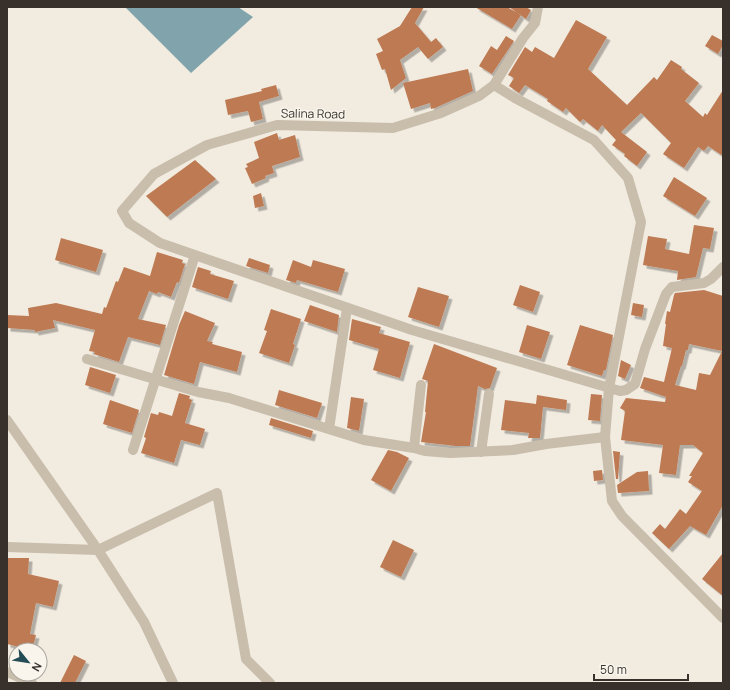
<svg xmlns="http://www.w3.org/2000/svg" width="730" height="690" font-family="Manrope,sans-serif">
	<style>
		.water { fill: #81a4ac }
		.building { fill: #bd7a52; fill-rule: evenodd; filter: url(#shadow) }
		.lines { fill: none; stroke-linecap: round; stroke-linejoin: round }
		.street { stroke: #c9bdac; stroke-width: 10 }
		.labels { text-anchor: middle; stroke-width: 3; stroke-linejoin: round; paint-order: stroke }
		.street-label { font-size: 12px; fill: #37302b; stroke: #f9f5ec }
	</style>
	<defs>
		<filter id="shadow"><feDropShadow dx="3.5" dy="3.5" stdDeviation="0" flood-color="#0004"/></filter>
	</defs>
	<rect width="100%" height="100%" fill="#f1ebe0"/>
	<path class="water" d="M 125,7 L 238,7 L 253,17 L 191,73 Z"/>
	<path class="building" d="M 412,7 L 424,7 L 415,23 L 431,42 L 436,38 L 443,47 L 428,59 L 418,47 L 400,60 L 406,78 L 391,90 L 385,69 L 382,70 L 376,54 L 383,51 L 377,39 L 400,26 Z
		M 475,7 L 507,7 L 521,15 L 512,29 Z
		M 509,7 L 526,7 L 531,10 L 526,19 Z
		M 576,20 L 607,37 L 588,69 L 627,105 L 654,77 L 657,80 L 671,60 L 682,67 L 681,69 L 699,83 L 685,101 L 703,117 L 705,113 L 707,115 L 723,90 L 723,156 L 708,146 L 704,151 L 698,147 L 684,168 L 663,154 L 671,143 L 641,113 L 621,132 L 647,152 L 637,166 L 624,156 L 625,154 L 612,145 L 616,140 L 602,125 L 598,131 L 583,119 L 580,122 L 566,108 L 563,112 L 547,101 L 548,99 L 525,85 L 519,93 L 509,86 L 514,78 L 508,75 L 525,47 L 532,52 L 535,47 L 554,58 Z
		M 712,35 L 723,41 L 723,45 L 718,54 L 705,46 Z
		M 506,36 L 514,41 L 492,74 L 479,66 L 491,46 L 497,50 Z
		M 468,69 L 473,91 L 435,108 L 431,109 L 430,103 L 411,109 L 403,83 Z
		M 276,85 L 279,96 L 259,102 L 263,119 L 251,122 L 248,111 L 228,115 L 225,100 L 262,91 L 261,89 Z
		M 277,133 L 279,140 L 295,135 L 300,157 L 272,166 L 274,173 L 265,176 L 266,178 L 252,184 L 245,168 L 248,167 L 246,164 L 259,158 L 254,142 Z
		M 195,160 L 216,179 L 167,217 L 146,196 Z
		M 674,177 L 707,198 L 695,216 L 663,196 Z
		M 261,193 L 264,206 L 255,208 L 253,196 Z
		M 694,225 L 714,228 L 710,249 L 703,248 L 696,277 L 677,280 L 678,271 L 643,265 L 648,236 L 667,239 L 665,249 L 689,254 Z
		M 61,238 L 103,250 L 96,272 L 55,260 Z
		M 157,252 L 183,260 L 182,263 L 185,264 L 179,283 L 177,282 L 171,297 L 158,292 L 157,294 L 149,291 L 138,319 L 166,325 L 160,345 L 128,337 L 119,362 L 94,354 L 95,352 L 89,351 L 95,330 L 53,320 L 55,328 L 35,332 L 35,330 L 7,328 L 7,315 L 29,316 L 28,308 L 56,303 L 102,314 L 104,307 L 106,308 L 116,281 L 118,282 L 124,267 L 150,276 Z
		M 249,258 L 270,265 L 268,273 L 246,266 Z
		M 293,260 L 311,267 L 313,260 L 345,269 L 338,292 L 297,280 L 296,283 L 286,280 Z
		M 198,267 L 211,271 L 210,274 L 234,281 L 228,299 L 192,287 Z
		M 520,285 L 540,292 L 533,312 L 513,305 Z
		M 418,287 L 449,296 L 439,327 L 408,317 Z
		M 704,290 L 723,296 L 723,505 L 706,535 L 690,526 L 669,549 L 652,533 L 660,524 L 665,529 L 680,509 L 686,514 L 702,491 L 688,482 L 692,476 L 689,476 L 703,453 L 693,445 L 680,445 L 676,475 L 659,473 L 663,445 L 621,440 L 625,411 L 620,408 L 626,398 L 665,402 L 666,397 L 640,388 L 644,377 L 664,382 L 672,348 L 663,346 L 666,324 L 665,324 L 667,311 L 670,312 L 674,295 L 675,293 ZM 689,344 L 722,351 L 710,375 L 699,373 L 696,390 L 675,385 L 681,366 L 682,366 L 686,350 L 688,350 Z
		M 633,303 L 644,305 L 642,317 L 631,315 Z
		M 310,305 L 339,315 L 337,332 L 304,321 Z
		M 271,309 L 301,319 L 293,344 L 295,345 L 289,363 L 259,353 L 267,331 L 264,330 Z
		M 185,311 L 215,323 L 207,341 L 213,342 L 212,344 L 242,352 L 237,372 L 200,362 L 194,384 L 164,375 L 179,325 Z
		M 352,319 L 381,327 L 379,333 L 410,342 L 400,378 L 373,370 L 379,349 L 349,340 Z
		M 527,325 L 550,332 L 541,359 L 519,352 Z
		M 580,325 L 613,335 L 606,370 L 604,370 L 602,376 L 567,365 Z
		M 434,344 L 497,368 L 490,388 L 485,389 L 478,386 L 470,446 L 456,446 L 421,442 L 426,412 L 425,412 L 428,381 L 422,379 Z
		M 621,360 L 631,365 L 625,379 L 618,376 Z
		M 90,367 L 116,375 L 110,393 L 85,385 Z
		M 279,390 L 322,403 L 317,418 L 275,405 Z
		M 179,393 L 190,396 L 189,399 L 192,400 L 185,423 L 205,429 L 200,445 L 181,440 L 174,463 L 141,453 L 146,438 L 144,437 L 151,413 L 158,415 L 159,412 L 172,416 Z
		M 591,394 L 602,395 L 600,421 L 588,420 Z
		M 537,395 L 567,400 L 566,410 L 543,407 L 540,438 L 528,438 L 529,433 L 501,430 L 505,400 L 536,404 Z
		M 351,397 L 364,399 L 359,431 L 347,428 Z
		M 110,400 L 139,410 L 132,433 L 103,424 Z
		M 271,418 L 313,431 L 311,438 L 269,425 Z
		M 388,450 L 397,452 L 409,458 L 391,491 L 371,480 Z
		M 613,451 L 620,452 L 618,479 L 616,479 Z
		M 602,470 L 603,480 L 594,481 L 593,471 Z
		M 648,471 L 649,491 L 618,493 L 617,485 L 637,472 Z
		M 393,540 L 414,550 L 401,577 L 380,567 Z
		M 723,553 L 723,596 L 702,579 Z
		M 7,558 L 29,558 L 28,574 L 59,581 L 53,607 L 36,603 L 30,634 L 36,635 L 32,650 L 7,644 Z
		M 74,655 L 86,661 L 75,683 L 60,683 Z"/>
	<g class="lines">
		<path class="street" d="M 538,7 L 535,23 L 523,38 L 494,85 L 479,96 L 441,113 L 393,128 L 277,125 L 207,145 L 154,174 L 122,211 L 129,223 L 160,243 L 412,330 L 620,391 L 626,390 L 635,384 L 645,349 L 666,294 L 672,287 L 704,283 L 711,279 L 723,267
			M 494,85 L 515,98 L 594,140 L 628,178 L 641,222 L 609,388 L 605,437 L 612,501 L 622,516 L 723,618
			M 87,359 L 198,392 L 229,398 L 364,440 L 414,448 L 425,451 L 450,453 L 513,450 L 546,444 L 605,437
			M 7,420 L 98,550 L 144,622 L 173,683
			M 329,429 L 347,308
			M 414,448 L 421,385
			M 133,450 L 195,255
			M 481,452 L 489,394
			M 7,547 L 98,550 L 217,493 L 246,659 L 270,683
			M 7,672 L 32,683"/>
	</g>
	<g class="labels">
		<g class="street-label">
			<text transform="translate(313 114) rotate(1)" y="4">Salina Road</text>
		</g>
	</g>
	<rect width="730" height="690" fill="none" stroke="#37302b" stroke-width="16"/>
	<g transform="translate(28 662) rotate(120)"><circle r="19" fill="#f9f5ec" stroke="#aba69f"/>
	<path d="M0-3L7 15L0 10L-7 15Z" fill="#234c56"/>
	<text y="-6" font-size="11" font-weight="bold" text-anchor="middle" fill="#37302b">N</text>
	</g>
	<path d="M594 674v6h94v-6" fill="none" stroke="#37302b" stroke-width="2"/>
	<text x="600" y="674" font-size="12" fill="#37302b" stroke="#f9f5ec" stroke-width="3" paint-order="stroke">50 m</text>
</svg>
